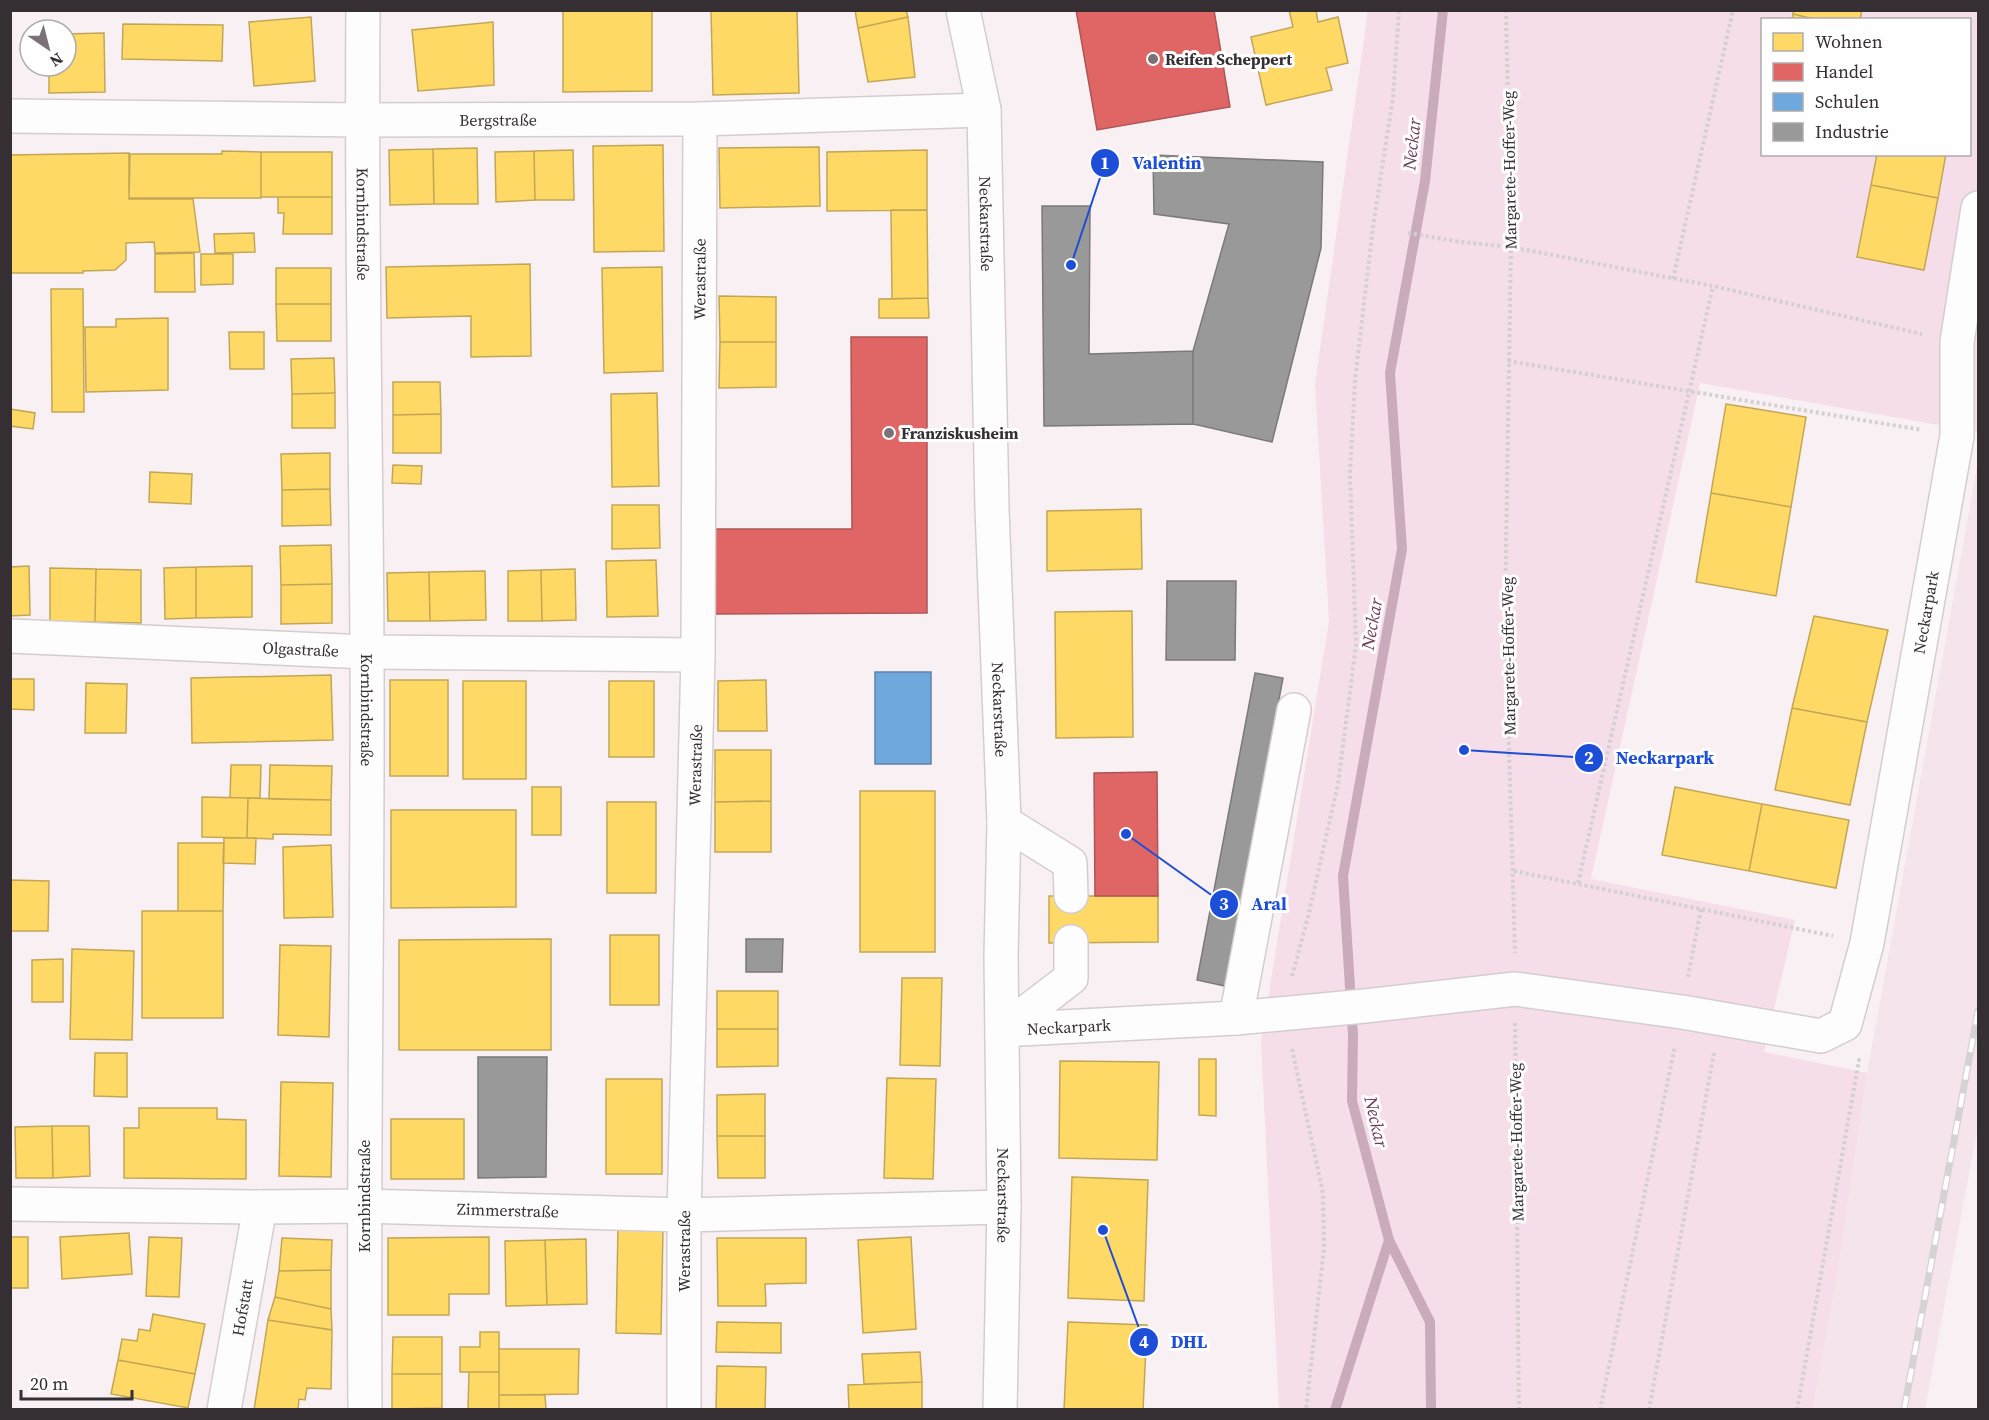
<svg xmlns="http://www.w3.org/2000/svg" width="1989" height="1420" font-family="'Source Serif 4',serif">
	<style>
		.built { fill: #f6e4ec }
		.green { fill: #f6ddea; fill-rule: evenodd }
		.homes { fill: #ffd966; stroke: #c2a656; stroke-width: 1.5 }
		.shops { fill: #e06666; stroke: #ad5556; stroke-width: 1.5 }
		.schools { fill: #6fa8dc; stroke: #5e83a9; stroke-width: 1.5 }
		.industry { fill: #999; stroke: #7b797a; stroke-width: 1.5 }
		.lines { fill: none; stroke-linecap: round; stroke-linejoin: round }
		.stream { stroke: #c9abbb; stroke-width: 10 }
		.minor-casing { stroke: #d4cdd0; stroke-width: 36 }
		.major-casing { stroke: #d4cdd0; stroke-width: 36 }
		.path { stroke: #d3d0d2; stroke-width: 4; stroke-dasharray: 3 3; stroke-linecap: butt }
		.minor { stroke: #fefdfd; stroke-width: 33 }
		.major { stroke: #fefdfd; stroke-width: 33 }
		.rail-casing { stroke: #d5d2d4; stroke-width: 7 }
		.rail { stroke: #fefefe; stroke-width: 4.5; stroke-dasharray: 14; stroke-linecap: butt }
		.poi-dot { fill: #7a7276; stroke: #fefefe; stroke-width: 2 }
		.labels { text-anchor: middle; stroke-width: 6; stroke-linejoin: round; paint-order: stroke }
		.poi-label { font-size: 16px; font-weight: bold; fill: #352e32; stroke: #fefefe; text-anchor: start }
		.street-label { font-size: 16px; fill: #352e32; stroke: #fefefe }
		.water-label { font-size: 18px; font-style: italic; fill: #703b59; stroke: #fefefe }
		.leader { fill: none; stroke: #1d4ed8; stroke-width: 2 }
		.callout-dot { fill: #1d4ed8; stroke: #fefefe; stroke-width: 2 }
		.mark-label { font-size: 18px; text-anchor: middle; font-weight: bold; fill: #fff }
		.callout-label { font-size: 18px; text-anchor: middle; font-weight: bold; fill: #1d4ed8; stroke: #fefefe; stroke-width: 6; stroke-linejoin: round; paint-order: stroke }
	</style>
	<rect width="100%" height="100%" fill="#f9f0f4"/>
	<path class="built" d="M 1978,462 L 1978,1126 L 1925,1409 L 1813,1410 L 1839,1264 L 1867,1073 Z"/>
	<path class="green" d="M 1367,11 L 1978,11 L 1978,432 L 1700,383 L 1591,879 L 1795,920 L 1764,1052 L 1867,1073 L 1839,1264 L 1813,1409 L 1279,1410 L 1261,1042 L 1329,621 L 1315,384 L 1367,18 ZM 1762,20 L 1970,20 L 1970,154 L 1762,154 Z"/>
	<path class="homes" d="M 563,10 L 652,10 L 652,91 L 563,92 Z
		M 711,10 L 797,10 L 799,93 L 713,95 Z
		M 855,10 L 906,10 L 908,17 L 858,28 Z
		M 1289,10 L 1316,10 L 1318,22 L 1338,17 L 1348,63 L 1326,68 L 1332,90 L 1266,105 L 1251,37 L 1293,27 Z
		M 1794,10 L 1862,10 L 1860,20 L 1818,20 L 1793,14 Z
		M 1793,14 L 1818,20 L 1792,20 Z
		M 311,17 L 315,81 L 254,86 L 249,22 Z
		M 908,17 L 915,77 L 868,82 L 858,28 Z
		M 493,22 L 494,85 L 418,91 L 412,30 Z
		M 123,24 L 223,25 L 222,61 L 122,59 Z
		M 104,33 L 105,92 L 49,93 L 49,66 L 66,66 L 66,34 Z
		M 663,145 L 664,251 L 594,252 L 593,146 Z
		M 819,147 L 820,206 L 720,208 L 719,148 Z
		M 477,148 L 478,204 L 434,204 L 433,149 Z
		M 433,149 L 434,204 L 390,205 L 389,150 Z
		M 573,150 L 574,200 L 535,200 L 534,151 Z
		M 927,150 L 927,210 L 827,211 L 827,152 Z
		M 222,151 L 261,152 L 261,198 L 129,198 L 130,154 L 222,154 Z
		M 534,151 L 535,200 L 496,202 L 495,152 Z
		M 261,152 L 332,152 L 332,197 L 261,197 Z
		M 129,153 L 129,199 L 193,199 L 200,252 L 155,253 L 154,242 L 126,243 L 126,260 L 115,270 L 83,271 L 83,273 L 10,273 L 10,155 Z
		M 1877,154 L 1946,154 L 1938,198 L 1871,185 Z
		M 1871,185 L 1938,198 L 1924,270 L 1857,257 Z
		M 278,197 L 332,197 L 332,234 L 283,234 L 284,213 L 278,213 Z
		M 891,210 L 927,210 L 928,298 L 892,299 Z
		M 254,233 L 255,252 L 215,253 L 214,234 Z
		M 194,253 L 195,292 L 155,292 L 155,254 Z
		M 201,254 L 233,254 L 233,284 L 201,285 Z
		M 530,264 L 531,356 L 471,357 L 471,316 L 387,318 L 386,267 Z
		M 662,267 L 663,371 L 604,373 L 602,268 Z
		M 276,268 L 331,268 L 331,304 L 276,304 Z
		M 51,289 L 83,289 L 84,412 L 52,412 Z
		M 719,296 L 776,297 L 776,342 L 720,342 Z
		M 928,298 L 929,318 L 879,318 L 879,299 Z
		M 276,304 L 331,304 L 331,341 L 277,341 Z
		M 168,318 L 168,390 L 86,392 L 85,327 L 116,327 L 116,319 Z
		M 229,332 L 264,332 L 264,369 L 230,369 Z
		M 720,342 L 776,342 L 776,387 L 719,388 Z
		M 334,358 L 335,393 L 292,394 L 291,359 Z
		M 393,382 L 440,382 L 441,414 L 393,415 Z
		M 335,393 L 335,428 L 292,428 L 292,394 Z
		M 657,393 L 659,486 L 612,487 L 611,394 Z
		M 1726,404 L 1806,417 L 1791,507 L 1711,493 Z
		M 10,409 L 35,413 L 33,429 L 10,426 Z
		M 441,414 L 441,453 L 393,453 L 393,415 Z
		M 330,453 L 330,489 L 282,490 L 281,454 Z
		M 393,465 L 422,466 L 421,484 L 392,483 Z
		M 150,472 L 192,474 L 191,504 L 149,502 Z
		M 330,489 L 331,525 L 282,526 L 282,490 Z
		M 1711,493 L 1791,507 L 1776,596 L 1696,582 Z
		M 612,505 L 659,505 L 660,548 L 612,549 Z
		M 1141,509 L 1142,569 L 1047,571 L 1047,511 Z
		M 331,545 L 332,584 L 281,585 L 280,546 Z
		M 656,560 L 658,616 L 607,617 L 606,561 Z
		M 29,566 L 30,615 L 10,616 L 10,567 Z
		M 252,566 L 252,617 L 196,618 L 196,567 Z
		M 196,567 L 196,618 L 165,619 L 164,568 Z
		M 50,568 L 96,569 L 95,622 L 50,622 Z
		M 96,569 L 141,570 L 141,623 L 95,622 Z
		M 575,569 L 576,620 L 542,621 L 541,570 Z
		M 541,570 L 542,621 L 508,621 L 508,571 Z
		M 485,571 L 486,620 L 430,621 L 429,572 Z
		M 429,572 L 430,621 L 388,621 L 387,573 Z
		M 332,584 L 332,623 L 281,624 L 281,585 Z
		M 1132,611 L 1133,737 L 1056,738 L 1055,612 Z
		M 1814,616 L 1888,630 L 1867,722 L 1792,708 Z
		M 331,675 L 333,740 L 192,743 L 191,678 Z
		M 10,679 L 34,679 L 34,710 L 10,709 Z
		M 390,680 L 448,680 L 448,776 L 390,776 Z
		M 766,680 L 767,731 L 718,731 L 718,681 Z
		M 463,681 L 526,681 L 526,779 L 463,779 Z
		M 609,681 L 654,681 L 654,757 L 609,757 Z
		M 86,683 L 127,684 L 126,733 L 85,733 Z
		M 1792,708 L 1867,722 L 1850,805 L 1775,790 Z
		M 715,750 L 771,750 L 771,801 L 715,802 Z
		M 231,765 L 261,765 L 260,798 L 230,798 Z
		M 270,765 L 332,766 L 331,800 L 269,799 Z
		M 532,787 L 561,787 L 561,835 L 532,835 Z
		M 1675,787 L 1762,804 L 1749,871 L 1662,855 Z
		M 860,791 L 935,791 L 935,952 L 860,952 Z
		M 202,797 L 248,798 L 247,838 L 202,837 Z
		M 248,798 L 331,800 L 331,835 L 273,834 L 273,839 L 247,838 Z
		M 771,801 L 771,852 L 715,852 L 715,802 Z
		M 607,802 L 656,802 L 656,893 L 607,893 Z
		M 1762,804 L 1849,820 L 1836,888 L 1749,871 Z
		M 391,810 L 516,810 L 516,907 L 391,908 Z
		M 224,838 L 256,838 L 255,864 L 223,863 Z
		M 178,843 L 224,843 L 223,911 L 178,911 Z
		M 331,845 L 333,917 L 284,918 L 283,847 Z
		M 10,880 L 49,881 L 48,931 L 10,931 Z
		M 1049,896 L 1158,896 L 1158,942 L 1049,943 Z
		M 142,911 L 223,911 L 223,1018 L 142,1018 Z
		M 610,935 L 659,935 L 659,1005 L 610,1005 Z
		M 551,939 L 551,1050 L 399,1050 L 399,940 Z
		M 280,945 L 331,946 L 329,1037 L 278,1035 Z
		M 72,949 L 134,951 L 132,1040 L 70,1039 Z
		M 63,959 L 63,1002 L 32,1002 L 32,960 Z
		M 902,978 L 942,978 L 940,1066 L 900,1065 Z
		M 717,991 L 778,991 L 778,1029 L 717,1029 Z
		M 717,1029 L 778,1029 L 778,1066 L 717,1067 Z
		M 95,1053 L 127,1053 L 127,1097 L 94,1096 Z
		M 1199,1059 L 1216,1059 L 1216,1116 L 1199,1115 Z
		M 1060,1061 L 1159,1062 L 1157,1160 L 1059,1158 Z
		M 887,1078 L 936,1079 L 933,1179 L 884,1178 Z
		M 606,1079 L 662,1079 L 662,1174 L 606,1174 Z
		M 281,1082 L 333,1083 L 331,1177 L 279,1176 Z
		M 765,1094 L 765,1136 L 717,1136 L 717,1095 Z
		M 139,1108 L 217,1108 L 217,1119 L 246,1120 L 246,1179 L 124,1178 L 124,1128 L 139,1128 Z
		M 391,1119 L 464,1119 L 464,1179 L 391,1179 Z
		M 52,1126 L 89,1126 L 90,1176 L 53,1178 Z
		M 52,1126 L 53,1178 L 16,1178 L 15,1127 Z
		M 717,1136 L 765,1136 L 765,1178 L 718,1178 Z
		M 1072,1177 L 1148,1180 L 1144,1301 L 1068,1298 Z
		M 618,1228 L 663,1229 L 661,1334 L 616,1333 Z
		M 129,1233 L 132,1274 L 62,1279 L 60,1237 Z
		M 10,1237 L 28,1237 L 28,1288 L 10,1288 Z
		M 149,1237 L 182,1238 L 179,1297 L 146,1296 Z
		M 489,1237 L 489,1294 L 449,1294 L 449,1315 L 388,1315 L 388,1238 Z
		M 911,1237 L 916,1329 L 863,1333 L 858,1240 Z
		M 282,1238 L 332,1240 L 331,1270 L 279,1271 Z
		M 717,1238 L 806,1238 L 806,1283 L 765,1284 L 766,1306 L 718,1306 Z
		M 586,1239 L 587,1304 L 547,1305 L 545,1240 Z
		M 545,1240 L 547,1305 L 506,1306 L 505,1241 Z
		M 331,1270 L 331,1309 L 275,1297 L 279,1271 Z
		M 275,1297 L 331,1309 L 332,1330 L 268,1320 Z
		M 153,1314 L 205,1324 L 195,1374 L 118,1360 L 122,1339 L 137,1341 L 139,1329 L 150,1331 Z
		M 268,1320 L 332,1330 L 331,1389 L 307,1388 L 305,1400 L 299,1399 L 298,1410 L 254,1410 Z
		M 717,1322 L 781,1323 L 781,1353 L 716,1352 Z
		M 1068,1322 L 1147,1325 L 1143,1410 L 1064,1410 Z
		M 480,1332 L 499,1332 L 499,1372 L 460,1372 L 460,1347 L 480,1347 Z
		M 393,1337 L 442,1337 L 442,1374 L 392,1374 Z
		M 499,1349 L 579,1349 L 578,1394 L 499,1395 Z
		M 920,1352 L 922,1382 L 864,1384 L 862,1354 Z
		M 118,1360 L 195,1374 L 188,1408 L 111,1394 Z
		M 717,1366 L 766,1367 L 765,1410 L 716,1410 Z
		M 469,1372 L 499,1372 L 499,1410 L 468,1410 Z
		M 392,1374 L 442,1374 L 442,1408 L 392,1409 Z
		M 922,1382 L 922,1410 L 849,1410 L 848,1385 Z
		M 499,1395 L 545,1395 L 546,1410 L 499,1410 Z"/>
	<path class="shops" d="M 1076,10 L 1214,10 L 1230,107 L 1097,130 Z
		M 851,337 L 927,337 L 927,613 L 715,614 L 714,529 L 852,529 Z
		M 1157,772 L 1158,896 L 1095,896 L 1094,773 Z"/>
	<path class="schools" d="M 875,672 L 931,672 L 931,764 L 875,764 Z"/>
	<path class="industry" d="M 1153,155 L 1323,162 L 1321,248 L 1272,442 L 1193,424 L 1193,351 L 1229,224 L 1154,214 Z
		M 1042,206 L 1090,206 L 1089,354 L 1193,351 L 1193,424 L 1044,426 Z
		M 1167,581 L 1236,581 L 1235,660 L 1166,660 Z
		M 1255,673 L 1283,678 L 1225,986 L 1197,980 Z
		M 746,939 L 783,939 L 782,972 L 746,972 Z
		M 478,1057 L 547,1057 L 546,1177 L 478,1178 Z"/>
	<g class="lines">
		<path class="stream" d="M 1389,1240 L 1430,1322 L 1431,1410
			M 1335,1410 L 1389,1240 L 1352,1101 L 1353,1035 L 1343,876 L 1402,549 L 1390,373 L 1425,181 L 1443,10"/>
		<g class="minor-casing">
			<g id="minor">
				<path id="s1" d="M 363,10 C 361,224 366,437 367,650 C 368,903 363,1156 365,1410"/>
				<path id="s2" d="M 10,116 L 362,120 L 700,119 L 984,110"/>
				<path id="s3" d="M 10,636 L 367,652 L 698,655"/>
				<path d="M 1004,822 L 1070,863 L 1071,896"/>
				<path d="M 1236,1018 L 1294,710"/>
				<path id="s4" d="M 1003,1030 L 1236,1018 L 1365,1006 L 1515,989 L 1682,1012 L 1821,1036 L 1845,1024 L 1867,943 L 1957,436 L 1957,342 L 1978,208"/>
				<path d="M 1003,1030 L 1071,978 L 1071,942"/>
				<path id="s5" d="M 10,1204 L 260,1207 L 363,1206 L 684,1215 L 1004,1207"/>
				<path id="s6" d="M 224,1410 L 260,1207"/>
				<path id="s7" d="M 684,1410 L 684,1215 L 698,655 L 700,119"/>
			</g>
		</g>
		<g class="major-casing">
			<g id="major">
				<path id="s8" d="M 963,10 L 984,110 L 992,509 L 1004,822 L 1001,956 L 1004,1207 L 1000,1410"/>
			</g>
		</g>
		<path class="path" d="M 1506,10 L 1511,247 L 1505,609 L 1515,953
			M 1408,233 L 1461,242 L 1511,247 L 1713,286 L 1922,334
			M 1673,279 L 1733,10
			M 1508,361 L 1922,430
			M 1514,871 L 1833,936
			M 1578,883 L 1713,286
			M 1292,976 L 1308,917 L 1338,784 L 1356,645 L 1350,474 L 1355,380 L 1373,227 L 1393,97 L 1399,10
			M 1688,977 L 1701,909
			M 1515,1023 L 1519,1410
			M 1292,1049 L 1323,1193 L 1324,1248 L 1306,1410
			M 1600,1410 L 1675,1046
			M 1649,1410 L 1714,1053
			M 1797,1410 L 1859,1060 L 1855,1058"/>
		<use href="#minor" class="minor"/>
		<use href="#major" class="major"/>
		<g class="rail-casing">
			<path id="rail" d="M 1904,1410 L 1978,1011"/>
		</g>
		<use href="#rail" class="rail"/>
	</g>
	<g class="poi-dot">
		<circle cx="1153" cy="59" r="6"/>
		<circle cx="889" cy="433" r="6"/>
	</g>
	<g class="labels">
		<g class="poi-label">
			<text x="1165" y="65">Reifen Scheppert</text>
			<text x="901" y="439">Franziskusheim</text>
		</g>
		<g class="street-label">
			<text dy="6" stroke="none"><textPath href="#s2" startOffset="488">Bergstraße</textPath></text>
			<text transform="translate(1509 170) rotate(-91)" y="6">Margarete-Hoffer-Weg</text>
			<text dy="6" stroke="none"><textPath href="#s8" startOffset="216">Neckarstraße</textPath></text>
			<text dy="6" stroke="none"><textPath href="#s1" startOffset="214">Kornbindstraße</textPath></text>
			<text dy="6" stroke="none"><textPath href="#s7" startOffset="1131">Werastraße</textPath></text>
			<text dy="6" stroke="none"><textPath href="#s4" startOffset="1270">Neckarpark</textPath></text>
			<text dy="6" stroke="none"><textPath href="#s3" startOffset="291">Olgastraße</textPath></text>
			<text transform="translate(1508 656) rotate(-91)" y="6">Margarete-Hoffer-Weg</text>
			<text dy="6" stroke="none"><textPath href="#s8" startOffset="702">Neckarstraße</textPath></text>
			<text dy="6" stroke="none"><textPath href="#s1" startOffset="700">Kornbindstraße</textPath></text>
			<text dy="6" stroke="none"><textPath href="#s7" startOffset="645">Werastraße</textPath></text>
			<text dy="6" stroke="none"><textPath href="#s4" startOffset="66">Neckarpark</textPath></text>
			<text transform="translate(1516 1142) rotate(-91)" y="6">Margarete-Hoffer-Weg</text>
			<text dy="6" stroke="none"><textPath href="#s8" startOffset="1188">Neckarstraße</textPath></text>
			<text transform="translate(364 1196) rotate(-90)" y="6">Kornbindstraße</text>
			<text dy="6" stroke="none"><textPath href="#s5" startOffset="498">Zimmerstraße</textPath></text>
			<text dy="6" stroke="none"><textPath href="#s7" startOffset="159">Werastraße</textPath></text>
			<text dy="6" stroke="none"><textPath href="#s6" startOffset="104">Hofstatt</textPath></text>
		</g>
		<g class="water-label">
			<text transform="translate(1412 144) rotate(-84)" y="6">Neckar</text>
			<text transform="translate(1372 624) rotate(-80)" y="6">Neckar</text>
			<text transform="translate(1376 1122) rotate(77)" y="6">Neckar</text>
		</g>
	</g>
	<path class="leader" d="M1071 265L1105 163M1464 750L1589 758M1126 834L1224 904M1103 1230L1144 1342"/>
	<g class="callout-dot">
		<circle cx="1071" cy="265" r="6"/>
		<circle cx="1464" cy="750" r="6"/>
		<circle cx="1126" cy="834" r="6"/>
		<circle cx="1103" cy="1230" r="6"/>
		<circle cx="1105" cy="163" r="15"/>
		<circle cx="1589" cy="758" r="15"/>
		<circle cx="1224" cy="904" r="15"/>
		<circle cx="1144" cy="1342" r="15"/>
	</g>
	<g class="mark-label">
		<text x="1105" y="169">1</text>
		<text x="1589" y="764">2</text>
		<text x="1224" y="910">3</text>
		<text x="1144" y="1348">4</text>
	</g>
	<g class="callout-label">
		<text x="1167" y="169">Valentin</text>
		<text x="1665" y="764">Neckarpark</text>
		<text x="1269" y="910">Aral</text>
		<text x="1189" y="1348">DHL</text>
	</g>
	<rect width="1989" height="1420" fill="none" stroke="#352e32" stroke-width="24"/>
	<rect x="1761" y="18" width="210" height="138" fill="#fefefe" stroke="#aeabac" stroke-width="1.5"/>
	<rect x="1773" y="33" width="30" height="18" fill="#ffd966" stroke="#aeabac" stroke-width="1.5"/>
	<text x="1815" y="48" font-size="18" fill="#352e32">Wohnen</text>
	<rect x="1773" y="63" width="30" height="18" fill="#e06666" stroke="#aeabac" stroke-width="1.5"/>
	<text x="1815" y="78" font-size="18" fill="#352e32">Handel</text>
	<rect x="1773" y="93" width="30" height="18" fill="#6fa8dc" stroke="#aeabac" stroke-width="1.5"/>
	<text x="1815" y="108" font-size="18" fill="#352e32">Schulen</text>
	<rect x="1773" y="123" width="30" height="18" fill="#999999" stroke="#aeabac" stroke-width="1.5"/>
	<text x="1815" y="138" font-size="18" fill="#352e32">Industrie</text>
	<g transform="translate(48 48) rotate(145)"><circle r="28" fill="#fefefe" stroke="#aeabac" stroke-width="1.5"/>
	<path d="M0-4.5L10 22L0 15L-10 22Z" fill="#7a7276"/>
	<text y="-9" font-size="16" font-weight="bold" text-anchor="middle" fill="#352e32">N</text>
	</g>
	<path d="M21 1390v9h111v-9" fill="none" stroke="#352e32" stroke-width="3"/>
	<text x="30" y="1390" font-size="18" fill="#352e32" stroke="#fefefe" stroke-width="4.5" paint-order="stroke">20 m</text>
</svg>
